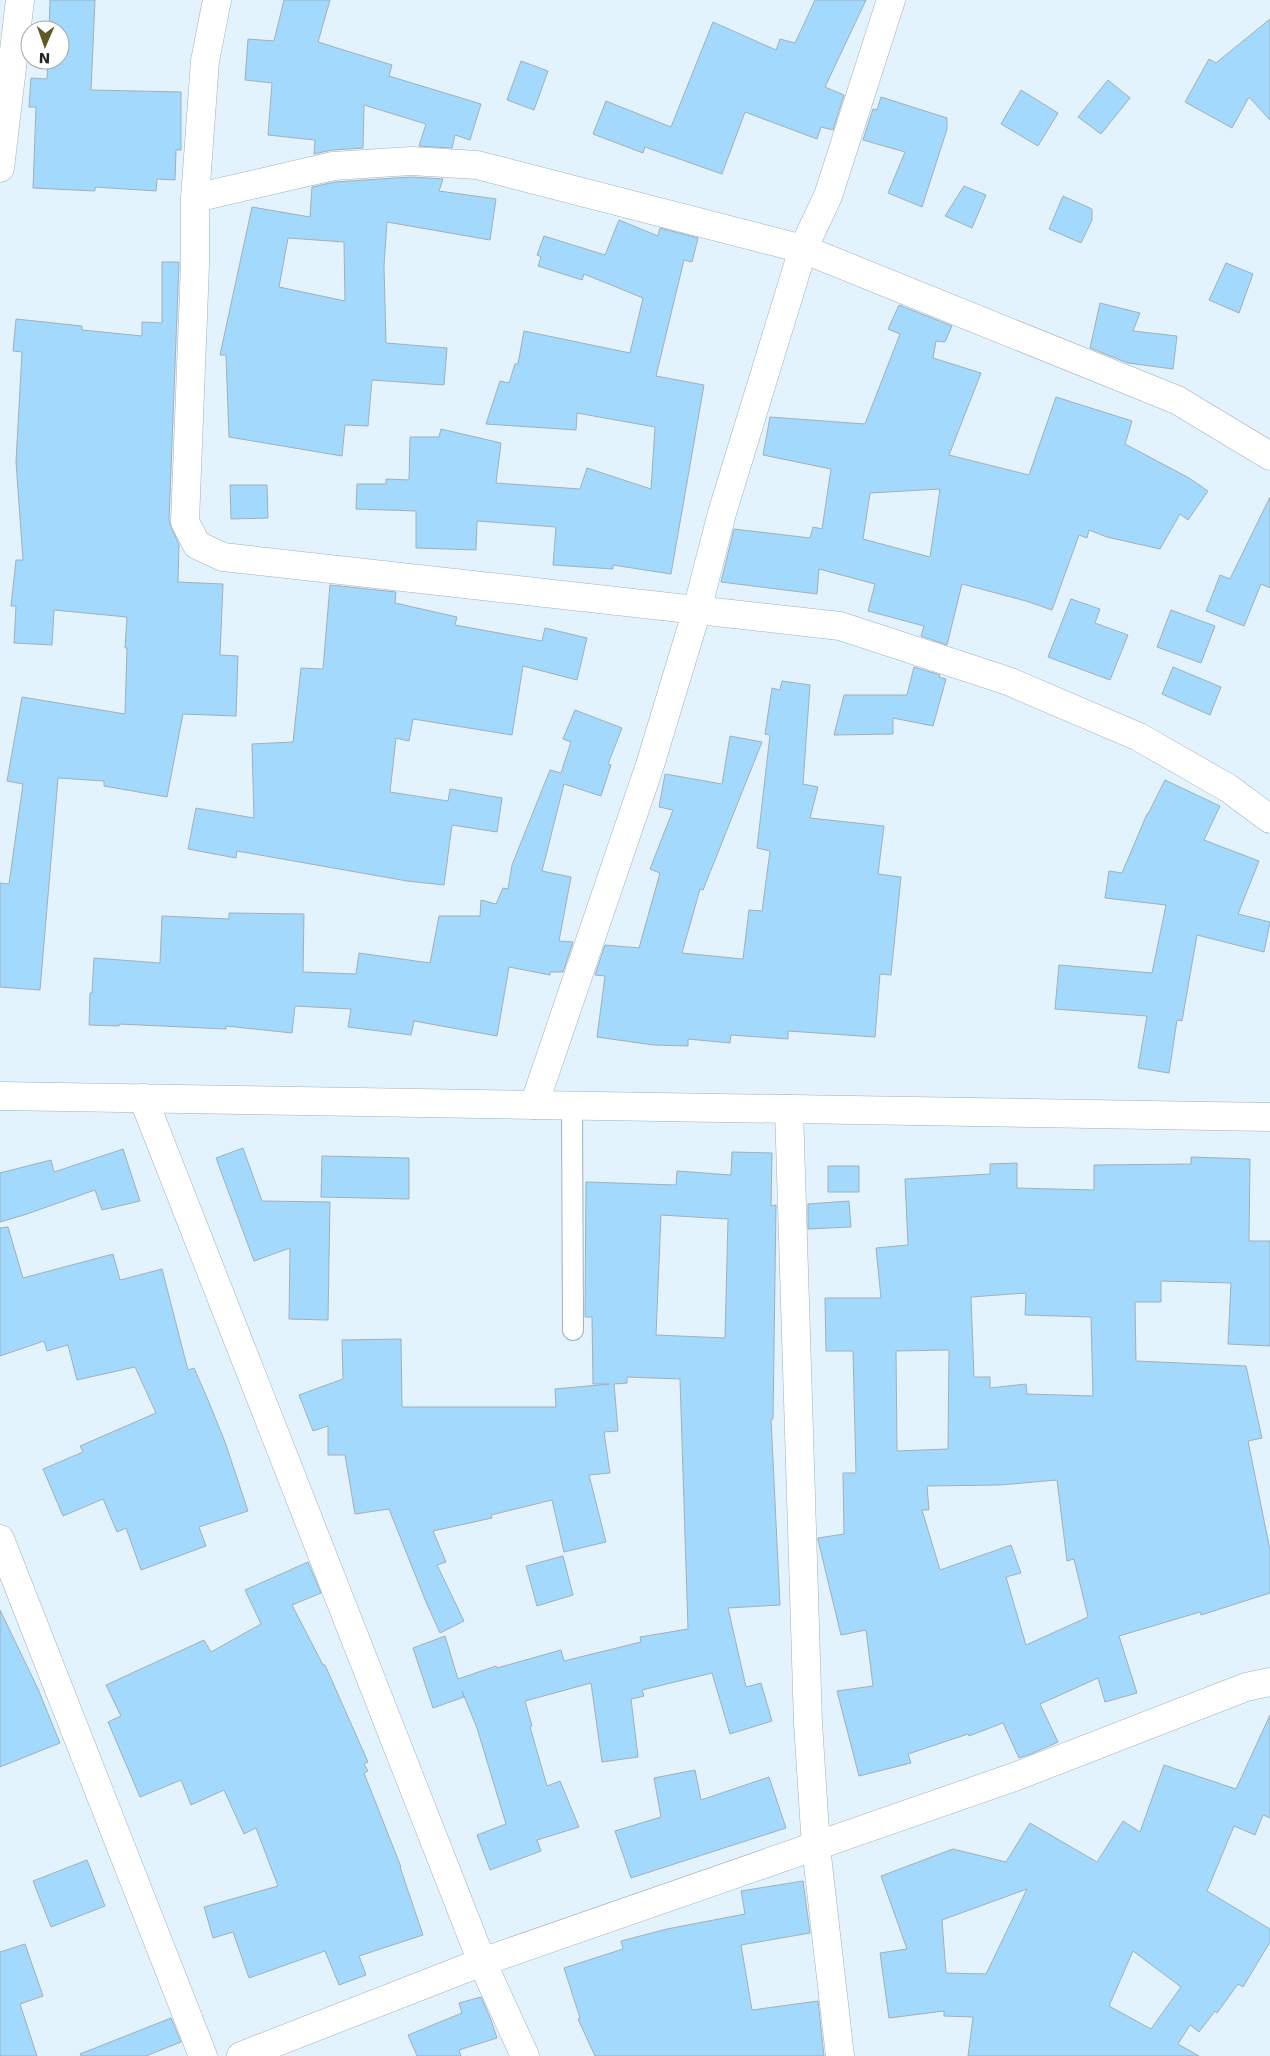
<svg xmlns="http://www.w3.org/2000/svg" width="1270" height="2056" font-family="'DejaVu Sans',sans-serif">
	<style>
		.building { fill: #a2d9fc; stroke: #a0b0ba; fill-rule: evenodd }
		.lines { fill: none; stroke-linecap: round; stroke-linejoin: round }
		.lane-casing { stroke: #a1b1bc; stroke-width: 22 }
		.street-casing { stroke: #a1b1bc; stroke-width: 29 }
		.primary-casing { stroke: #a1b1bc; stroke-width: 29 }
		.lane { stroke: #fff; stroke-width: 20 }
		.street { stroke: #fff; stroke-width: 28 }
		.primary { stroke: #fff; stroke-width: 28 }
	</style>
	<rect width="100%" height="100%" fill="#e2f3fe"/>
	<path class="building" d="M 50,0 L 95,0 L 91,90 L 181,92 L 181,150 L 176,150 L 175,180 L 157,179 L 156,191 L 95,187 L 95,191 L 33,188 L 36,107 L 29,107 L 31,78 L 47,79 L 48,60 L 60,60 L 60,30 L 49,30 Z
		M 284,0 L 330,0 L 318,42 L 392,65 L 389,76 L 481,104 L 470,140 L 455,135 L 452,148 L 419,146 L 426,124 L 364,105 L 363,148 L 332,150 L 314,154 L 315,140 L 268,135 L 272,83 L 245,80 L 248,39 L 274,41 Z
		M 815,0 L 866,0 L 825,87 L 844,95 L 833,130 L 821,127 L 817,139 L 745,112 L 722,174 L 645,147 L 643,153 L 593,134 L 606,101 L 671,127 L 713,22 L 776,50 L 780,39 L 795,43 Z
		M 1270,19 L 1270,120 L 1249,97 L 1232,128 L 1185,102 L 1209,59 L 1216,63 Z
		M 521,61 L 548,71 L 534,110 L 507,100 Z
		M 1108,80 L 1130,98 L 1101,134 L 1078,117 Z
		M 1021,90 L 1058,113 L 1038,146 L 1001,124 Z
		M 881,97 L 947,118 L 947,129 L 922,207 L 888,193 L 905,152 L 863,140 L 873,109 L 877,110 Z
		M 411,177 L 443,179 L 439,191 L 496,199 L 490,240 L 387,222 L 384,266 L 386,343 L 447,348 L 444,385 L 372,380 L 368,426 L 345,425 L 342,456 L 229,437 L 226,355 L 220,355 L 252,207 L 310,217 L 312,187 L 335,182 ZM 288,238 L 344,242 L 345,301 L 279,287 Z
		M 964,186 L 986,195 L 972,228 L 945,216 Z
		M 1063,196 L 1092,209 L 1092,220 L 1081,243 L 1049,229 Z
		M 619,220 L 658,236 L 660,228 L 698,238 L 692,262 L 684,260 L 656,376 L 704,385 L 671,574 L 613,565 L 613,569 L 553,565 L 556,527 L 477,521 L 476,550 L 416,548 L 416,511 L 356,509 L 357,484 L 386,484 L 386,479 L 409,480 L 410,437 L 439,437 L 441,429 L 501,443 L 496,483 L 580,489 L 587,468 L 651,489 L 655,427 L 577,413 L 576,430 L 486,424 L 500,381 L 509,383 L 515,364 L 518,364 L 524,331 L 630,353 L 643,298 L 584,274 L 582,280 L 538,266 L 541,257 L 537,255 L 544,236 L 605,255 Z
		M 162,262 L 179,262 L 169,521 L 179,545 L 178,582 L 223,584 L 220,655 L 238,656 L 236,716 L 183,714 L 167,797 L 104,786 L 104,781 L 58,778 L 40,990 L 0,987 L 0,883 L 9,884 L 23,784 L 7,781 L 22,697 L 125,714 L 127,648 L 125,648 L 127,617 L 54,610 L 52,645 L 14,643 L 16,606 L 11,606 L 16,560 L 23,560 L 16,462 L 22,352 L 13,351 L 16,319 L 82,326 L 82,330 L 142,336 L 142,322 L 162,323 Z
		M 1226,263 L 1253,274 L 1239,313 L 1209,300 Z
		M 1100,303 L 1140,313 L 1133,331 L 1177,336 L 1173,369 L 1128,363 L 1090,348 Z
		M 899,305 L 952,326 L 945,342 L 936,341 L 933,358 L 981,373 L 949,455 L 1029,475 L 1056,397 L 1132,421 L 1125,444 L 1189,478 L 1208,491 L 1188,520 L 1180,514 L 1160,549 L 1107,537 L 1089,530 L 1087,538 L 1079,535 L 1052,610 L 1026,601 L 962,584 L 947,645 L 921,636 L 924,626 L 868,611 L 875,584 L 819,569 L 817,594 L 721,582 L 734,529 L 810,538 L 813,527 L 822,529 L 831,469 L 763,455 L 770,417 L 865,424 L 900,334 L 888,329 ZM 940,489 L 930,557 L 863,539 L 870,493 Z
		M 230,485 L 267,485 L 268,518 L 231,519 Z
		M 1270,497 L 1270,588 L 1261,584 L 1244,626 L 1206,611 L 1220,575 L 1230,579 Z
		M 330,585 L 396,592 L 395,603 L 457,617 L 455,625 L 542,641 L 545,628 L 587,638 L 577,680 L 523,666 L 512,735 L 413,719 L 409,741 L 396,738 L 390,792 L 448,801 L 450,789 L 502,798 L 497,832 L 452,825 L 444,885 L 407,881 L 237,851 L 236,858 L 188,849 L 196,808 L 254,818 L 252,744 L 293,742 L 301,668 L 323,669 Z
		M 1071,599 L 1100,609 L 1095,623 L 1128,635 L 1110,680 L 1048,657 Z
		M 1171,610 L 1215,626 L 1201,663 L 1157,647 Z
		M 914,667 L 940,675 L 939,677 L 946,679 L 933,726 L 893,718 L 893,734 L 834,735 L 844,695 L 907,695 Z
		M 1173,667 L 1221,687 L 1210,715 L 1162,694 Z
		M 782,681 L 810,685 L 803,784 L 818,787 L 810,818 L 884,826 L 878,874 L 901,877 L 891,975 L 880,974 L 875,1037 L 788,1031 L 788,1039 L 731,1035 L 730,1043 L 688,1039 L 688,1046 L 653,1045 L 597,1037 L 605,976 L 595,975 L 605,945 L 639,948 L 660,873 L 650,869 L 673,810 L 659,807 L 665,774 L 722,784 L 730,736 L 762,742 L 703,890 L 700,889 L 682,953 L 743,959 L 749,910 L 762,911 L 770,851 L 757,848 L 770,735 L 765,734 L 772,688 L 780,690 Z
		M 575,710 L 622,728 L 608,764 L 611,765 L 601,796 L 564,784 L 542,871 L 571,877 L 559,941 L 573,942 L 563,972 L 550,972 L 550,975 L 509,967 L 497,1036 L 414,1021 L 411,1035 L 348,1027 L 351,1009 L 295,1006 L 292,1033 L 226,1026 L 226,1029 L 119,1024 L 119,1026 L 89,1025 L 90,993 L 92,993 L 94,958 L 160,963 L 162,916 L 229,919 L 229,913 L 304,914 L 303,972 L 356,974 L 359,953 L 430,963 L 439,916 L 480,916 L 481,900 L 496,904 L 503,888 L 508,889 L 512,865 L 550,770 L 561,773 L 571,742 L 563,739 Z
		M 1165,780 L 1220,806 L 1204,840 L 1259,861 L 1238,914 L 1270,922 L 1264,952 L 1197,935 L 1182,1021 L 1177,1020 L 1169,1073 L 1138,1068 L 1147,1016 L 1055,1009 L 1059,965 L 1152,973 L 1166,905 L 1105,898 L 1109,871 L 1122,873 L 1147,814 L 1148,814 Z
		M 243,1148 L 262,1201 L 330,1202 L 328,1320 L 289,1319 L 290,1248 L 254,1261 L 216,1158 Z
		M 123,1149 L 140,1201 L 102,1210 L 95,1190 L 24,1215 L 0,1222 L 0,1173 L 51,1160 L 54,1172 Z
		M 732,1152 L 772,1153 L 771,1206 L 776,1205 L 773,1419 L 771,1419 L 780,1605 L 728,1608 L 746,1687 L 761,1683 L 772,1721 L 730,1734 L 712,1673 L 642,1690 L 644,1696 L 631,1699 L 638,1757 L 602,1762 L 591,1683 L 525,1701 L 532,1726 L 530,1727 L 547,1786 L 560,1781 L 579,1827 L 537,1840 L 541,1851 L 490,1870 L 477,1835 L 506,1824 L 477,1728 L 462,1691 L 464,1697 L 433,1708 L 413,1648 L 445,1636 L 458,1679 L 496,1666 L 497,1668 L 561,1650 L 564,1661 L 641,1642 L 640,1637 L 688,1629 L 680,1379 L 627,1377 L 627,1383 L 614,1384 L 618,1431 L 604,1432 L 610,1473 L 589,1475 L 606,1542 L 564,1552 L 552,1500 L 491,1515 L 492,1518 L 433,1531 L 446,1562 L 437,1565 L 464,1621 L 440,1633 L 426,1602 L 389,1509 L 355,1514 L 345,1455 L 328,1455 L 328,1426 L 313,1431 L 299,1395 L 343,1379 L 342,1340 L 401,1339 L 402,1407 L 556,1407 L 555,1389 L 610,1384 L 593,1384 L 592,1317 L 585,1317 L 586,1182 L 676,1185 L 677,1171 L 731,1175 ZM 661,1215 L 728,1219 L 725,1338 L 656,1335 Z
		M 322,1156 L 409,1158 L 409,1199 L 321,1197 Z
		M 1191,1157 L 1250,1159 L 1249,1241 L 1270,1241 L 1270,1346 L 1228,1344 L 1231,1283 L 1161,1281 L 1161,1302 L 1135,1302 L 1136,1361 L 1246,1366 L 1262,1438 L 1248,1441 L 1270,1550 L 1270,1593 L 1201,1615 L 1200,1612 L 1119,1636 L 1137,1693 L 1105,1702 L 1098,1678 L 1040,1704 L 1058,1742 L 1031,1754 L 1019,1758 L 1003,1723 L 969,1736 L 968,1734 L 908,1754 L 911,1763 L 859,1776 L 837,1691 L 873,1686 L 866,1630 L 841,1635 L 818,1540 L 818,1538 L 844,1534 L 843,1473 L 856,1473 L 853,1351 L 826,1351 L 825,1298 L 881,1298 L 876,1248 L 908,1245 L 905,1179 L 990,1174 L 990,1164 L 1017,1163 L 1017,1188 L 1094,1190 L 1094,1165 L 1191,1164 ZM 1026,1293 L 1025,1315 L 1091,1317 L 1093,1396 L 1027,1394 L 1026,1384 L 990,1388 L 990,1377 L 974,1377 L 971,1297 ZM 949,1350 L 948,1449 L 897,1451 L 896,1351 ZM 1057,1480 L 1067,1561 L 1074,1559 L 1088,1617 L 1026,1645 L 1006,1577 L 1021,1573 L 1011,1545 L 940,1570 L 922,1510 L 929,1510 L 927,1486 L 1000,1485 Z
		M 828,1166 L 859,1166 L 859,1192 L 828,1192 Z
		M 849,1201 L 851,1227 L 808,1229 L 808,1204 Z
		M 8,1227 L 23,1278 L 113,1254 L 120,1280 L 162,1269 L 188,1370 L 194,1368 L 208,1400 L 225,1442 L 248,1511 L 199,1527 L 206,1546 L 141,1570 L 126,1528 L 117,1532 L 103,1499 L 63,1516 L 43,1469 L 83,1452 L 80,1446 L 156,1413 L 135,1367 L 77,1380 L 68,1345 L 47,1351 L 44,1341 L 0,1356 L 0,1228 Z
		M 563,1556 L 573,1595 L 537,1606 L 526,1566 Z
		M 308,1562 L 321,1593 L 292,1605 L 323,1665 L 325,1665 L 368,1762 L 364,1764 L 368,1771 L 364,1773 L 401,1867 L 400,1867 L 423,1935 L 359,1956 L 366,1975 L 339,1985 L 325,1951 L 249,1978 L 233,1932 L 213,1938 L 204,1907 L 278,1886 L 256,1828 L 244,1834 L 224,1790 L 191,1805 L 181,1780 L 140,1797 L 108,1722 L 121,1716 L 106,1685 L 204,1640 L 211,1652 L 261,1624 L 245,1590 Z
		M 0,1610 L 38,1689 L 60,1743 L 0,1767 Z
		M 1270,1715 L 1270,1818 L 1263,1815 L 1255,1835 L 1234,1826 L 1207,1891 L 1270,1929 L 1270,1942 L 1243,1987 L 1238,1984 L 1217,2013 L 1215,2011 L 1199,2032 L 1190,2025 L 1178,2044 L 1199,2056 L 968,2056 L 973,2017 L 944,2016 L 944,2011 L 889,2018 L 880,1953 L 907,1949 L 881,1876 L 953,1849 L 1006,1862 L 1030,1823 L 1097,1862 L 1123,1821 L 1140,1832 L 1164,1765 L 1236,1789 ZM 1027,1889 L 986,1974 L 946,1973 L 942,1920 ZM 1133,1951 L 1181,1987 L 1151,2029 L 1109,2006 Z
		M 695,1770 L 701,1800 L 769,1777 L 786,1828 L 631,1878 L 615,1831 L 661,1817 L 654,1778 Z
		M 87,1860 L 105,1906 L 51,1927 L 33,1881 Z
		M 803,1881 L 810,1933 L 741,1945 L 752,2010 L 818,2001 L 824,2056 L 595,2056 L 578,2019 L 580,2018 L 564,1968 L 623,1949 L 621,1941 L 667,1929 L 745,1914 L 741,1891 Z
		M 25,1944 L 43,1996 L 20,2004 L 37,2056 L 0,2056 L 0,1952 Z
		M 481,1997 L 491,2020 L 497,2038 L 459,2050 L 461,2056 L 417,2056 L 408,2035 L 462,2013 L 459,2003 Z
		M 171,2018 L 181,2042 L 146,2056 L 81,2056 L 80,2054 Z"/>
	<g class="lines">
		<g class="lane-casing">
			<path id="lane" d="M 572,1106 L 573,1330"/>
		</g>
		<g class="street-casing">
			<path id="street" d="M 217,0 L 205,61 L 195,198 L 195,265 L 185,522 L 197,545 L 223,557 L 840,626 L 1008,681 L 1139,737 L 1228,788 L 1270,819
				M 0,168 L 20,0
				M 195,198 L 333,166 L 411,161 L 477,165 L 803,249 L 1177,400 L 1270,456
				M 143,1098 L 482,1962 L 525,2056
				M 534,1105 L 650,765 L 697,610 L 722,513 L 803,249 L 828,196 L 891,0
				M 789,1109 L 808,1723 L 816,1847 L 840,2056
				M 0,1539 L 203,2056
				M 241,2056 L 482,1962 L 1017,1776 L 1246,1687 L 1270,1682"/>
		</g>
		<g class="primary-casing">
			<path id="primary" d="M 0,1096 L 1270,1117"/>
		</g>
		<use href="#lane" class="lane"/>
		<use href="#street" class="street"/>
		<use href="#primary" class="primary"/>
	</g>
	<g transform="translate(45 45) rotate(182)"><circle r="24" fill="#ffffff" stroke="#a5a8a9"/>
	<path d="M0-4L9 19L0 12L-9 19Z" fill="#5f5926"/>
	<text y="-8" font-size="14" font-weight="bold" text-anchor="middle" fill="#1f2529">N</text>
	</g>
</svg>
